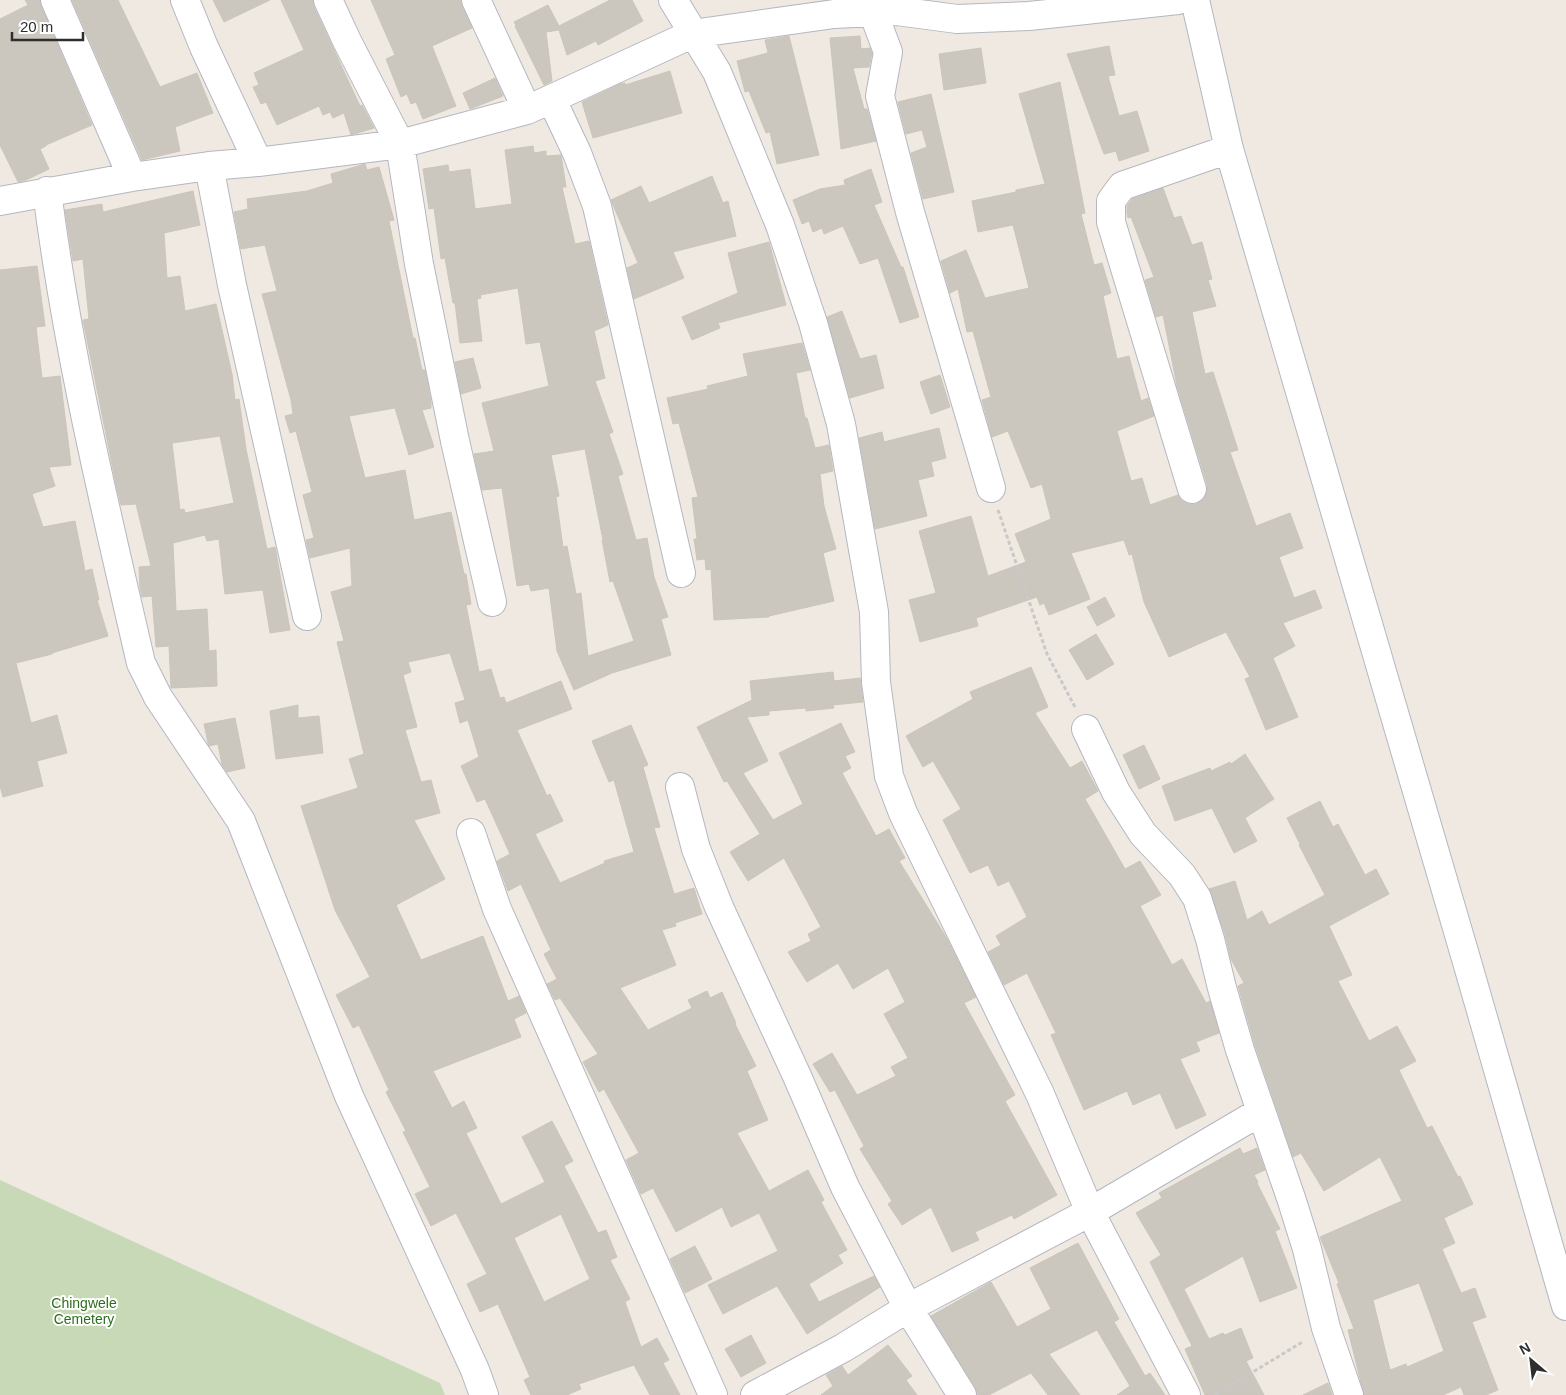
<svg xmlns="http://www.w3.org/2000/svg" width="1566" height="1395" font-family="Arial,sans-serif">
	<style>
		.cemetery { fill: #c8d9b8 }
		.building { fill: #cbc7bf; stroke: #cbc5ba; fill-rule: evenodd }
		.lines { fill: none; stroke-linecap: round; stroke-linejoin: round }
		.minor-casing { stroke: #b4b7c1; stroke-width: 30 }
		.path { stroke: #c9c9c9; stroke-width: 3; stroke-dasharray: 4 2.5; stroke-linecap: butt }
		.minor { stroke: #fff; stroke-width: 28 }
		.labels { text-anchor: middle; stroke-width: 4; stroke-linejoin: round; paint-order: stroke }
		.park-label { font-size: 14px; fill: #2c6e1b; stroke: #fff }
	</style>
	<rect width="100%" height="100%" fill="#efe9e1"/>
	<path class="cemetery" d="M 0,1180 L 440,1383 L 445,1395 L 0,1395 Z"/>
	<path class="building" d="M 25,0 L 40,0 L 41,6 L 92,125 L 46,145 L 46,146 L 40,149 L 49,169 L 26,180 L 18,182 L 0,145 L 0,19 L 28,5 Z
		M 72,0 L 118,0 L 160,87 L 197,73 L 213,113 L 175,127 L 180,151 L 142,160 Z
		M 213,0 L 270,0 L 224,22 Z
		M 281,0 L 313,0 L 314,7 L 360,106 L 362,105 L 374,128 L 351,135 L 344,113 L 333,118 L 330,112 L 323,115 L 319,106 L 277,125 L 266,102 L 261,104 L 253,87 L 259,85 L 254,73 L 304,50 Z
		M 371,0 L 460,0 L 472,28 L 432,46 L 456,106 L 423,119 L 416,102 L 411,104 L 407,94 L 401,97 L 386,59 L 395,55 Z
		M 610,0 L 632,0 L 643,21 L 598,45 L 596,41 L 567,55 L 559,30 L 546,32 L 552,81 L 544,85 L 515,26 L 516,25 L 514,22 L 548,5 L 559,26 Z
		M 789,36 L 819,155 L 777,164 L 770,132 L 766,133 L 749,91 L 745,92 L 737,61 L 768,53 L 765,40 Z
		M 860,36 L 861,49 L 870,48 L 872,53 L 869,67 L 853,68 L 864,109 L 867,109 L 876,141 L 841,149 L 830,38 Z
		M 1109,46 L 1115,75 L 1108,76 L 1119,116 L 1137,111 L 1149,151 L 1119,161 L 1116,151 L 1104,154 L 1067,54 Z
		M 981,48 L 986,83 L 944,90 L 939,54 Z
		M 670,71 L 682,113 L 593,138 L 582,102 L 620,84 L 625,83 L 625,85 Z
		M 495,78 L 503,96 L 470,109 L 463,93 Z
		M 1060,82 L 1085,213 L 1081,214 L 1094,265 L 1102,263 L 1111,293 L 1103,296 L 1117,359 L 1129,356 L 1141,401 L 1148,398 L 1154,416 L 1117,431 L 1131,481 L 1142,478 L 1150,505 L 1178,495 L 1182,501 L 1188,504 L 1196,504 L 1204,499 L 1207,492 L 1207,484 L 1177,386 L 1163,315 L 1156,317 L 1145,280 L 1154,277 L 1131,217 L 1128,218 L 1127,213 L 1127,206 L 1132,199 L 1163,188 L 1174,218 L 1181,216 L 1192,245 L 1202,242 L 1212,279 L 1208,280 L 1216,306 L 1192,312 L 1205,374 L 1213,372 L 1238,450 L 1230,452 L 1256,526 L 1290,513 L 1303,548 L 1279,557 L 1294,598 L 1315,590 L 1322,608 L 1283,623 L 1295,646 L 1273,658 L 1298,717 L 1266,730 L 1245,679 L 1250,677 L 1226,632 L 1169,657 L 1144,602 L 1132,554 L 1129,555 L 1124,540 L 1071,553 L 1090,599 L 1049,615 L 1044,603 L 1040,605 L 1037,597 L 976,618 L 978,626 L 920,642 L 909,600 L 936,593 L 919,531 L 971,516 L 988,576 L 1026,562 L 1015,534 L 1051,519 L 1042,484 L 1031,488 L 1008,431 L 992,437 L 982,400 L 991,397 L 973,331 L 967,332 L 958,289 L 950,293 L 941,261 L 966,250 L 985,298 L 1029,288 L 1013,225 L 978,232 L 972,201 L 1016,192 L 1016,190 L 1045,184 L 1019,94 Z
		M 931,94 L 954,192 L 923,199 L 911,153 L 927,147 L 922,130 L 906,134 L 898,102 Z
		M 533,146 L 534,153 L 546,151 L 546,156 L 561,155 L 566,187 L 562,187 L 575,244 L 589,241 L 608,325 L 594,331 L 605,378 L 595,381 L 613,432 L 609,434 L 623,474 L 618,476 L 636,540 L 647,538 L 654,577 L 668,617 L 661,619 L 671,655 L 612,673 L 574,690 L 557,651 L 549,588 L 531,591 L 529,584 L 517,586 L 502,488 L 482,490 L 474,454 L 494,451 L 482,403 L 549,386 L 540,342 L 526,344 L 518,288 L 480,295 L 481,298 L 477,299 L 482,341 L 460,343 L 455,303 L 453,303 L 445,258 L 441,259 L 434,208 L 429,209 L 423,169 L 448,165 L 449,172 L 470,169 L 475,209 L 512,204 L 505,150 ZM 585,449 L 603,540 L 602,540 L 610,582 L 613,581 L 634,641 L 588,656 L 581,593 L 576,594 L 567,546 L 563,547 L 556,497 L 559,496 L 551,455 Z
		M 365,164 L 367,170 L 379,167 L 394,220 L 389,221 L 413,338 L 415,338 L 422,370 L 425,370 L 431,402 L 431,408 L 422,410 L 434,447 L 409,455 L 395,408 L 349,416 L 365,478 L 405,470 L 414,520 L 451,512 L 464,574 L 466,574 L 471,604 L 466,605 L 479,672 L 491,669 L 500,698 L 504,697 L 506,703 L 561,681 L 572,709 L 517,730 L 547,796 L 550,794 L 563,821 L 535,834 L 560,883 L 605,863 L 604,861 L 634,852 L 614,780 L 609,782 L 592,741 L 631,725 L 648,765 L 643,767 L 660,827 L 654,828 L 674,894 L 694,888 L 702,914 L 675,923 L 676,926 L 662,930 L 676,965 L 620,988 L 648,1030 L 692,1008 L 688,1000 L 707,991 L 710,998 L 722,992 L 736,1023 L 735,1024 L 756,1066 L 747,1071 L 768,1120 L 737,1133 L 769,1191 L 808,1170 L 824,1200 L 821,1202 L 847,1250 L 838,1255 L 843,1263 L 809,1284 L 819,1302 L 874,1276 L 880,1287 L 807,1334 L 777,1286 L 723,1314 L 708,1285 L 778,1251 L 759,1213 L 731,1227 L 722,1207 L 676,1232 L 653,1188 L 641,1194 L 626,1160 L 639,1153 L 604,1089 L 599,1092 L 583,1062 L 598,1054 L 560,998 L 555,1000 L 547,984 L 557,979 L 544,954 L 551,950 L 521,884 L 508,891 L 497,861 L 510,854 L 485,799 L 477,802 L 461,766 L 479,757 L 468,720 L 460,723 L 455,703 L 465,700 L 450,653 L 408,662 L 411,672 L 403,675 L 417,727 L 405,730 L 421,782 L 431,780 L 440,813 L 414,820 L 445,879 L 396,905 L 421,960 L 483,936 L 508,1001 L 519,996 L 526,1013 L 514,1019 L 521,1037 L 433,1071 L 452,1108 L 464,1101 L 477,1128 L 466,1133 L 501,1204 L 545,1182 L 522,1137 L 552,1121 L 573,1161 L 564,1166 L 598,1233 L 606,1230 L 617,1257 L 610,1260 L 630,1299 L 625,1302 L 641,1347 L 657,1338 L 669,1360 L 663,1363 L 680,1395 L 650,1395 L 634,1365 L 579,1384 L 581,1389 L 567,1395 L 531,1395 L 524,1380 L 530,1377 L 498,1304 L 480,1312 L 467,1284 L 487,1274 L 456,1213 L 431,1226 L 415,1194 L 430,1187 L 403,1132 L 406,1131 L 386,1092 L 389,1090 L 359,1025 L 353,1028 L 336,995 L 370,977 L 335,910 L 301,806 L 358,788 L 349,759 L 364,754 L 337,642 L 344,641 L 331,592 L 352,586 L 350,548 L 310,558 L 306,540 L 314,538 L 303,495 L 312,492 L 296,431 L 290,433 L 285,416 L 293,414 L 291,400 L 262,294 L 277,291 L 265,245 L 241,249 L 234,212 L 248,209 L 247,199 L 307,191 L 333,183 L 331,174 ZM 561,1214 L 590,1279 L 544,1302 L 514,1238 Z
		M 871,169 L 882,202 L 874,205 L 901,267 L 903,267 L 919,317 L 900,323 L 878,258 L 860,264 L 843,226 L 824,234 L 822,228 L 813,232 L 809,221 L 802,224 L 793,200 L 820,189 L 845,185 L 844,180 Z
		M 712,176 L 723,203 L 728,201 L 736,236 L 673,252 L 684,278 L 634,299 L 627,268 L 638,263 L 611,200 L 641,186 L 649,203 Z
		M 193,191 L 200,225 L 164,233 L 167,278 L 180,276 L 185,311 L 216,304 L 232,374 L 235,400 L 239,399 L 246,449 L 267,549 L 275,547 L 290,630 L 270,633 L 263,590 L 225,594 L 219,539 L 207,541 L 205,535 L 173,543 L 176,611 L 207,609 L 209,651 L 216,650 L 217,686 L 171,688 L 169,646 L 156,647 L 152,596 L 142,597 L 140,588 L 139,567 L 151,566 L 136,504 L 121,505 L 116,484 L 83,320 L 89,319 L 83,259 L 73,261 L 65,210 L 102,204 L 103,212 ZM 220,436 L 234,503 L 185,513 L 184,509 L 180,510 L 172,443 Z
		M 769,242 L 786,305 L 718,323 L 720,328 L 692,340 L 682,317 L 738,293 L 728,253 Z
		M 37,266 L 45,326 L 36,327 L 42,378 L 60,376 L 71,465 L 49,467 L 55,486 L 32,494 L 43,527 L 75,521 L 85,571 L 92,569 L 99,600 L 97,600 L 108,636 L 52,653 L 52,654 L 16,663 L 31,723 L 57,715 L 67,753 L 37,761 L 43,786 L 3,797 L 0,786 L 0,270 Z
		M 842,311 L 860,359 L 876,355 L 884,388 L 850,398 L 827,317 Z
		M 802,343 L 810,370 L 796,373 L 805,418 L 807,418 L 815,448 L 829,445 L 833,471 L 820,474 L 824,506 L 836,549 L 823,553 L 834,601 L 769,616 L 769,617 L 714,620 L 711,569 L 706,570 L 705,559 L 697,560 L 694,539 L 697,539 L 692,498 L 698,497 L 679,423 L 673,424 L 667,398 L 708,389 L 707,386 L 748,376 L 743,354 Z
		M 473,358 L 481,388 L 461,394 L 455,362 Z
		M 940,375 L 950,407 L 931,414 L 920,382 Z
		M 939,428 L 946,458 L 931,462 L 934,476 L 918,480 L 927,516 L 875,529 L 859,438 L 882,432 L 884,442 Z
		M 1105,597 L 1115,616 L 1097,626 L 1087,607 Z
		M 1096,634 L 1114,664 L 1087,680 L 1069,650 Z
		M 1031,667 L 1048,707 L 1035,713 L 1070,768 L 1082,761 L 1098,791 L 1085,799 L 1125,869 L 1140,861 L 1161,895 L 1140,906 L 1172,965 L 1182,959 L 1206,1003 L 1210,1001 L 1219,1033 L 1196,1042 L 1200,1051 L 1180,1059 L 1206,1115 L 1176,1129 L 1160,1093 L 1133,1105 L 1127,1091 L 1084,1110 L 1051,1035 L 1056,1033 L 1027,973 L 1004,985 L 988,952 L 1001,945 L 996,936 L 1027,917 L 1009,881 L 998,886 L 988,865 L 970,873 L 943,820 L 961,809 L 933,761 L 923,767 L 906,736 L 973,699 L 970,692 Z
		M 833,672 L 834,681 L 860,678 L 863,702 L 833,705 L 834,708 L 806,711 L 806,708 L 769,711 L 769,715 L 747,717 L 768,761 L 743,773 L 773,820 L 803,804 L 779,753 L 841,723 L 855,752 L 845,756 L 851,768 L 842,773 L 876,836 L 889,829 L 905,858 L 899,861 L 946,937 L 976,997 L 964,1003 L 1015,1095 L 1005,1101 L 1057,1195 L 1014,1219 L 1012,1215 L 975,1232 L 979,1240 L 952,1252 L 931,1207 L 902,1225 L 888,1204 L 892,1201 L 860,1149 L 864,1146 L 835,1090 L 830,1092 L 813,1064 L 832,1053 L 857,1095 L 896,1076 L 891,1067 L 908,1058 L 884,1014 L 905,1002 L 888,968 L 853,989 L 838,963 L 807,982 L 788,952 L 811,941 L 808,934 L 821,927 L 784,858 L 748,881 L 730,852 L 760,834 L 727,781 L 724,782 L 697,727 L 752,700 L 750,681 Z
		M 298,705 L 298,718 L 319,716 L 323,753 L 276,759 L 270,711 Z
		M 235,718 L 245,768 L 227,772 L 222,765 L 218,744 L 209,746 L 208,743 L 204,724 Z
		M 1144,745 L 1160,779 L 1139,789 L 1123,755 Z
		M 1245,754 L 1274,799 L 1245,818 L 1257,841 L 1234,853 L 1212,808 L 1175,821 L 1162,786 L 1210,768 L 1211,771 L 1230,762 L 1231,764 Z
		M 1320,801 L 1333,827 L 1338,824 L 1365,875 L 1376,869 L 1389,894 L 1329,926 L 1352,975 L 1338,981 L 1369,1041 L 1397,1026 L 1416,1061 L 1399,1070 L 1427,1128 L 1432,1126 L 1458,1177 L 1460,1176 L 1473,1204 L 1444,1218 L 1455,1243 L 1442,1249 L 1461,1293 L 1475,1288 L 1486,1317 L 1472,1322 L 1498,1390 L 1486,1395 L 1464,1395 L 1461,1387 L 1443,1395 L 1364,1395 L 1348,1330 L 1354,1329 L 1337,1284 L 1339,1283 L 1320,1237 L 1402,1201 L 1380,1157 L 1324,1191 L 1301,1153 L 1293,1157 L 1255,1045 L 1238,986 L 1244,983 L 1231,959 L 1225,934 L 1209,889 L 1235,881 L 1247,920 L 1262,911 L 1269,925 L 1325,895 L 1299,845 L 1300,844 L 1287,818 ZM 1419,1283 L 1444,1351 L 1407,1367 L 1406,1364 L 1390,1370 L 1373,1300 Z
		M 1240,1148 L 1243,1154 L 1257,1148 L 1265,1170 L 1254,1175 L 1258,1182 L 1257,1183 L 1280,1229 L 1275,1231 L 1297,1288 L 1260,1302 L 1243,1256 L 1184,1289 L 1209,1339 L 1223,1333 L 1225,1335 L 1241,1328 L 1253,1358 L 1246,1361 L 1264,1395 L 1205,1395 L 1185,1349 L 1192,1346 L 1150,1262 L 1161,1255 L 1136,1213 L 1162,1198 L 1159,1193 Z
		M 1078,1243 L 1119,1319 L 1114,1322 L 1145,1376 L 1150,1373 L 1165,1395 L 1117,1395 L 1130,1386 L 1097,1330 L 1049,1354 L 1080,1395 L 1048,1395 L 1031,1373 L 989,1395 L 978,1395 L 975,1387 L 931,1316 L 991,1282 L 1017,1327 L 1051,1309 L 1030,1268 Z
		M 695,1246 L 712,1279 L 685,1293 L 670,1259 Z
		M 751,1335 L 766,1363 L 741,1377 L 725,1349 Z
		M 888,1345 L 912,1376 L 906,1380 L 917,1395 L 821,1395 L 833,1386 L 826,1375 L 842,1366 L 848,1375 Z
		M 1328,1383 L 1332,1395 L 1303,1395 Z"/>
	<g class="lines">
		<g class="minor-casing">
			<path id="minor" d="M 55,0 L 132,177
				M 185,0 L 204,47 L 258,162
				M 328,0 L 347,41 L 400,144 L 419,264 L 455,441 L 492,602
				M 476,0 L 527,110
				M 673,0 L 717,72 L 780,225 L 813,323 L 841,424 L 874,612 L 876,682 L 889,776 L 903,813 L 1040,1094 L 1090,1212 L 1186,1395
				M 1195,0 L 1229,149 L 1467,962 L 1566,1306
				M 873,12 L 888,52 L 880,96 L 910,212 L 991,488
				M 552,100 L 577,153 L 597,206 L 681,573
				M 209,166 L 232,285 L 307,616
				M 47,191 C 67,351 105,507 141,663 L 158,697 L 241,821 L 349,1096 L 475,1370 L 484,1395
				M 0,201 L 132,177 L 209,166 L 258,162 L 400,144 L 527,110 L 692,34 L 834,14 L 897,11 L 957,19 L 1029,16 L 1178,0
				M 1192,489 L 1111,222 L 1111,201 L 1122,186 L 1229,149
				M 1086,729 L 1116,792 L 1143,834 L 1182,875 L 1197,898 L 1210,939 L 1222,988 L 1240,1050 L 1292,1201 L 1307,1249 L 1326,1328 L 1349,1395
				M 680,787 L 696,849 L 719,907 L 797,1076 L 845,1187 L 908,1308 L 962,1395
				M 471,833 L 497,909 L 713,1395
				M 755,1395 L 843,1348 L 908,1308 L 1090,1212 L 1260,1112"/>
		</g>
		<path class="path" d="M 998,510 L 1047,654 L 1075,707
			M 1215,1395 L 1304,1341"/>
		<use href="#minor" class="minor"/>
	</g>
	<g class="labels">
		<g class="park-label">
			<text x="84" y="1308">Chingwele<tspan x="84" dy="16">Cemetery</tspan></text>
		</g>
	</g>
	<g transform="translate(1531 1360) rotate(332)" stroke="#ffffff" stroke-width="4" paint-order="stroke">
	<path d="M0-4L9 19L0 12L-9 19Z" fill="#2e2e2e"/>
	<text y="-8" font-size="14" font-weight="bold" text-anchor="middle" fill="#2e2e2e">N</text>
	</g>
	<path d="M12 32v8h71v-8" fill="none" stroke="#2e2e2e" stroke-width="2.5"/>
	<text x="20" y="32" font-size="15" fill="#2e2e2e" stroke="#ffffff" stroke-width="4" paint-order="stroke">20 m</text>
</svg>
